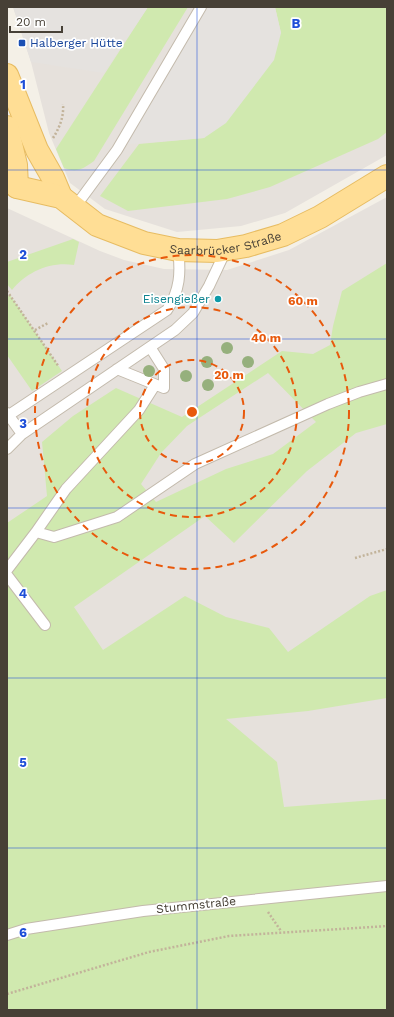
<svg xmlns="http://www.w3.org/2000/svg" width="394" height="1017" font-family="'Work Sans',sans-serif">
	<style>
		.industrial { fill: #e6e1dc }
		.green { fill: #d0e9af; fill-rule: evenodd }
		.parking { fill: #e5e2df }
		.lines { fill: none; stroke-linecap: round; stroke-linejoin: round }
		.lane-casing { stroke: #c3baac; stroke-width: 12 }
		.primary-casing { stroke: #e7bc62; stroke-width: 24 }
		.path { stroke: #c2b39a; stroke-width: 2.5; stroke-dasharray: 2 2; stroke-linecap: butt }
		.lane { stroke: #fff; stroke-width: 10 }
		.primary { stroke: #ffde95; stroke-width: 22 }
		.tree { fill: #96b07d }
		.grid { fill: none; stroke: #1d4ed8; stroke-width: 1; stroke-opacity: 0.55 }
		.ring { fill: none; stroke: #e8590c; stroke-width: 2; stroke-dasharray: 7 5 }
		.transit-dot { fill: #1a4fb4; stroke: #fff; stroke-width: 1.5 }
		.culture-dot { fill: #0f9aa8; stroke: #fff; stroke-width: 1.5 }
		.labels { text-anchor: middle; stroke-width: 3.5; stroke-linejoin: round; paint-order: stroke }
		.transit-label { font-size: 12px; fill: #164399; stroke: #fff; text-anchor: start }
		.street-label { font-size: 12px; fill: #474036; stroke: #fff }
		.culture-label { font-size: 12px; fill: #0d838f; stroke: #fff; text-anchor: end }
		.grid-label { font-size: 13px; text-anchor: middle; font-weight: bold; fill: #1d4ed8; stroke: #fff; stroke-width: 3.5; stroke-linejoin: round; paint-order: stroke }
		.centre { fill: #e8590c; stroke: #fff; stroke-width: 2 }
		.ring-label { font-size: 12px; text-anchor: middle; font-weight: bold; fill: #e8590c; stroke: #fff; stroke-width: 3.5; stroke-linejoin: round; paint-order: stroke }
	</style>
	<rect width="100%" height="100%" fill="#f4f0e7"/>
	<path class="industrial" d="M 13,7 L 387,7 L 387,155 L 285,213 L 241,226 L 177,232 L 105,209 L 70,183 L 49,133 L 31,62 Z
		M 387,197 L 387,877 L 7,925 L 7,208 L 100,251 L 124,260 L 164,269 L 227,270 L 289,250 Z"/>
	<path class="green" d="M 148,7 L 188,7 L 94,161 C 83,169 77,173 64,168 L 56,149 Z
		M 275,7 L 387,7 L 387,132 L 378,139 L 270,187 L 227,199 L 128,211 L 100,196 L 139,144 L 204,138 L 281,33 Z
		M 73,239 L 79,242 L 74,265 C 51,261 26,272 12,290 L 7,284 L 7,262 Z
		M 387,263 L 387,424 L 356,433 L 307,471 L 234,543 L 205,516 L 74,607 L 103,650 L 185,596 L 226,617 L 269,628 L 288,652 L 370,596 L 387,590 L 387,698 L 308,711 L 226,719 L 277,762 L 284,807 L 387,799 L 387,1010 L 7,1010 L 7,523 L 47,496 L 42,442 L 73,416 L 116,388 L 182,417 L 282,351 L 313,354 L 330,345 L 333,326 L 342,291 ZM 268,373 L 316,422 L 273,454 L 226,469 L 156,502 L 141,484 L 161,453 L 187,426 Z
		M 10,295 L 62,371 L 32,391 L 7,355 L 7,297 Z"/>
	<path class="parking" d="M 13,7 L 148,7 L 104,73 L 31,62 Z
		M 201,7 L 275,7 L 281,33 L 274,60 L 226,123 L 204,138 L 119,145 Z"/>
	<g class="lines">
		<g class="lane-casing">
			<path id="lane" d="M 75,207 L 117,150 L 201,7
				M 117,369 L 164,388 L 164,369 L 150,347
				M 155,385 L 139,410 L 66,489 L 36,532 L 54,537 L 117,517 L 195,464 L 328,404 L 359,392 L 387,384
				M 7,413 L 22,434
				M 9,415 L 167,310 C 180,291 181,272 178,250
				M 7,449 L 22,434 L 175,330 L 193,313 L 209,286 L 226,250
				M 7,570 L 36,532
				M 7,575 L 45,625
				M 7,935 L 26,929 L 143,911 L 387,886"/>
		</g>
		<g class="primary-casing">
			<g id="primary">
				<path d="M 7,75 L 37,150 L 53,178 L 61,197"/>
				<path d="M 7,127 L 16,165 L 17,187"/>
				<path id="s1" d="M 17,187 L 61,197 L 97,225 L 144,243 L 178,250 L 217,251 L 246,246 L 283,235 L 320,217 L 387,176"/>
			</g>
		</g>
		<path class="path" d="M 53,138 C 60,127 64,116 63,104
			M 7,291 L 59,367
			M 35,330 L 48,323
			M 355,558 L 387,549
			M 268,912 L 281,931
			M 7,994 L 149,952 L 229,936 L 387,926"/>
		<use href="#lane" class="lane"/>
		<use href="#primary" class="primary"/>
	</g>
	<g class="tree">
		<circle cx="227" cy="348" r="6"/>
		<circle cx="207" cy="362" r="6"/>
		<circle cx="248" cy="362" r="6"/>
		<circle cx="149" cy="371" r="6"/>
		<circle cx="186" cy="376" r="6"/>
		<circle cx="208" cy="385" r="6"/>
	</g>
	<path class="grid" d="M 197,7 L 197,1010M 7,170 L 387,170M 7,339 L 387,339M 7,508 L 387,508M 7,678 L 387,678M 7,848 L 387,848"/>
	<g class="ring">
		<circle cx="192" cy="412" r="52"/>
		<circle cx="192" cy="412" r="105"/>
		<circle cx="192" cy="412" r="157"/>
	</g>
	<rect class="transit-dot" x="18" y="39" width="8" height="8" rx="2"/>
	<circle class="culture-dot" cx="218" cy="299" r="4"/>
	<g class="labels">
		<g class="transit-label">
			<text x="30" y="47">Halberger Hütte</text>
		</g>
		<g class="street-label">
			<text dy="4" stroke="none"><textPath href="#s1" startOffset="224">Saarbrücker Straße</textPath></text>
			<text transform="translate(196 905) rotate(-6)" y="4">Stummstraße</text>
		</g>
		<g class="culture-label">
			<text x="210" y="303">Eisengießer</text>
		</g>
	</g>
	<g class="grid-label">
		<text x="296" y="28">B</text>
		<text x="23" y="89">1</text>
		<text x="23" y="259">2</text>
		<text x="23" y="428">3</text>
		<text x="23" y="598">4</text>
		<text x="23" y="767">5</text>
		<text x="23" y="937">6</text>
	</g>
	<circle cx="192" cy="412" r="6" class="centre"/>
	<g class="ring-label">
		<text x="303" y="305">60 m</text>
		<text x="266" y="342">40 m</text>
		<text x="229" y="379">20 m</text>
	</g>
	<rect width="394" height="1017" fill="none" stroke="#474036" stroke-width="16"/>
	<path d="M10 26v6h52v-6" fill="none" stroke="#474036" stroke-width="2"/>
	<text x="16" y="26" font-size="12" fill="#474036" stroke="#ffffff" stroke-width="3" paint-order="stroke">20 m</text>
</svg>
